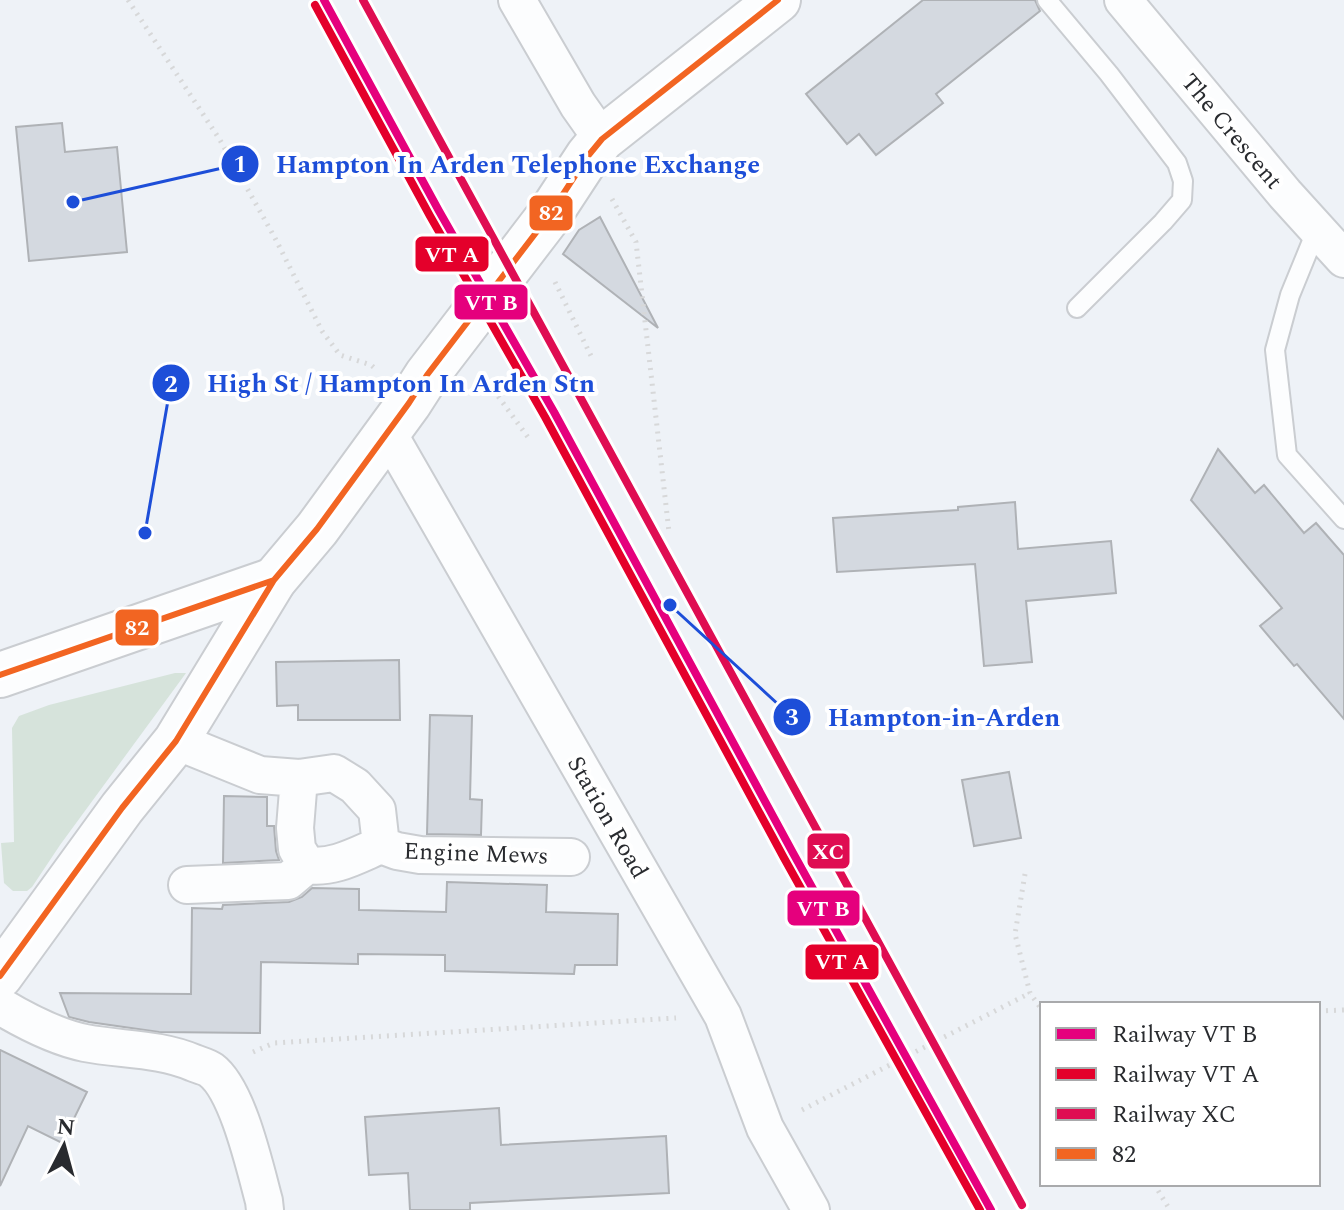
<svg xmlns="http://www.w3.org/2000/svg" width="1344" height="1210" font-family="Spectral,serif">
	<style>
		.green { fill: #d6e3db }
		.building { fill: #d4d9e0; stroke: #afb2b6; stroke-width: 2 }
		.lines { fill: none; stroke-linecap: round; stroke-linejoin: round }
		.service-casing { stroke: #cacdd1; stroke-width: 22 }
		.minor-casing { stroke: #cacdd1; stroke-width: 40 }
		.tertiary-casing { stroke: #cacdd1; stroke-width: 48 }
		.secondary-casing { stroke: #cacdd1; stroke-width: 48 }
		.path { stroke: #d7d8d9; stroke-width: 5; stroke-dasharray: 2 6; stroke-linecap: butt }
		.service { stroke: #fcfdfe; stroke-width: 18 }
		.minor { stroke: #fcfdfe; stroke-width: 36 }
		.tertiary { stroke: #fcfdfe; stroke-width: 44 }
		.secondary { stroke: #fcfdfe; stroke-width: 44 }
		.bus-1-casing { stroke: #fff; stroke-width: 12 }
		.bus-1 { stroke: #f26522; stroke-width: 6 }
		.rail-1-casing { stroke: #fff; stroke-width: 14 }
		.rail-2-casing { stroke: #fff; stroke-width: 14 }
		.rail-3-casing { stroke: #fff; stroke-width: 14 }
		.rail-1 { stroke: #e5007d; stroke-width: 8 }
		.rail-2 { stroke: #e4002b; stroke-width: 8 }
		.rail-3 { stroke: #df0d52; stroke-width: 8 }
		.labels { text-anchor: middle; stroke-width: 8; stroke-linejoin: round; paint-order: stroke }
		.street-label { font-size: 24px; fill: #292b2f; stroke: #fff }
		.leader { fill: none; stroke: #1d4ed8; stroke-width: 3 }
		.callout-dot { fill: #1d4ed8; stroke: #fff; stroke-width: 3 }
		.mark-label { font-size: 24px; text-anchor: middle; font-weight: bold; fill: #fff }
		.callout-label { font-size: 26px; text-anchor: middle; font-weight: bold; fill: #1d4ed8; stroke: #fff; stroke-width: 8; stroke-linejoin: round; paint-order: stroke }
		.line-badge { stroke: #fff; stroke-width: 3 }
		.badge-label { font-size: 22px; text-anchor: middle; font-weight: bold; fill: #fff }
	</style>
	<rect width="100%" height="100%" fill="#eef2f7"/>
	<path class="green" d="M 175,673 L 186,673 L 60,845 L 32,887 L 27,891 L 13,891 L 4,883 L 1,843 L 14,842 L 12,728 L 19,716 L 49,705 Z"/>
	<path class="building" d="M 923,0 L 1035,0 L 1040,11 L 936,94 L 943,103 L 876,155 L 859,134 L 847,144 L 806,94 Z
		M 62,123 L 65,152 L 117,147 L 127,252 L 29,261 L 16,127 Z
		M 600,217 L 658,328 L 563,254 L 579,230 Z
		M 1218,449 L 1255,493 L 1264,485 L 1304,533 L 1316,523 L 1344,555 L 1344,719 L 1297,664 L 1294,666 L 1260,626 L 1282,608 L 1191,500 Z
		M 1015,502 L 1018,549 L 1111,541 L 1116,593 L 1026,601 L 1032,662 L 984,666 L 975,564 L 837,572 L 833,518 L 958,510 L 958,507 Z
		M 399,660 L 400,720 L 298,720 L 298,705 L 277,706 L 276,662 Z
		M 430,715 L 472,716 L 470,799 L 482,800 L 481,835 L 427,834 Z
		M 1009,772 L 1021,838 L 974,846 L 962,780 Z
		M 224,796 L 267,797 L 267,826 L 274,826 L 276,851 L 279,860 L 223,863 Z
		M 447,882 L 547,885 L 546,912 L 618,914 L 617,965 L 575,965 L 574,974 L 445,971 L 445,955 L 358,954 L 358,964 L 261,962 L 260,1033 L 159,1032 L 89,1022 L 69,1017 L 60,993 L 191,994 L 192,908 L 222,909 L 223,905 L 289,902 L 302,897 L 312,888 L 359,889 L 359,910 L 446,912 Z
		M 0,1050 L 87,1092 L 62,1143 L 28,1126 L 0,1186 Z
		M 499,1108 L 501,1145 L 666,1136 L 669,1193 L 470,1203 L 470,1210 L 410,1210 L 408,1173 L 369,1175 L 365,1117 Z"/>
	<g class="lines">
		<g class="service-casing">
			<path id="service" d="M 1047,0 L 1109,74 L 1177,163 L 1183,181 L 1182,200 L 1163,222 L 1077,308
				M 1317,229 L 1290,295 L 1275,350 L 1287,455 L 1344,519"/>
		</g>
		<g class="minor-casing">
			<path id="minor" d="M 517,0 L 578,105 L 602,139
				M 1123,0 L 1285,194 L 1344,259
				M 388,433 L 723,1016 L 765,1128 L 811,1210
				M 176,741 L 260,775 L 299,778 L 334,773 L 355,786 L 377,810 L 381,845 C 357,855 334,869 307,865 L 288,881 L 187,885
				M 299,778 L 295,828 L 297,849 L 307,865
				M 381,845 L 397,851 L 420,855 L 571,857
				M 0,1006 C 25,1021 56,1037 85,1043 C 122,1050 159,1048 194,1063 C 199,1065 207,1067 211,1070 C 238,1090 255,1168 264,1201 L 265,1210"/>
		</g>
		<g class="tertiary-casing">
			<path id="tertiary" d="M 0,675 L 274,580"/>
		</g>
		<g class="secondary-casing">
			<path id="secondary" d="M 0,976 L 122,808 L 176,741 L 274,580 L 317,529 L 409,403 L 427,375 L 548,217 L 588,156 L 602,139 L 778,0"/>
		</g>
		<path class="path" d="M 128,0 L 220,140 L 275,238 L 322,331 L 340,355 L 371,365 L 378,371
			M 612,199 L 636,242 L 669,532
			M 555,282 L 593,360
			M 484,377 L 530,440
			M 1025,874 L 1015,934 L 1030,993 L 1042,1010
			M 1318,1011 L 1344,1010
			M 253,1052 L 274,1043 L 676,1018
			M 802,1110 L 1030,993
			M 1154,1184 L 1170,1210"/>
		<use href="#service" class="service"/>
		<use href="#minor" class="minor"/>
		<use href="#tertiary" class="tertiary"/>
		<use href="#secondary" class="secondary"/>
		<g class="bus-1-casing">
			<path id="bus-1" d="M 0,675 L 274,580
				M 0,976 L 122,808 L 176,741 L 274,580 L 317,529 L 409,403 L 427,375 L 548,217 L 588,156 L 602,139 L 778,0"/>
		</g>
		<use href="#bus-1" class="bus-1"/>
		<g class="rail-1-casing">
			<path id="rail-1" d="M 324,0 L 439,211 L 554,412 L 793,853 L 991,1210"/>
		</g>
		<g class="rail-2-casing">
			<path id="rail-2" d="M 315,5 L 430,216 L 545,417 L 784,858 L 980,1210"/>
		</g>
		<g class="rail-3-casing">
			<path id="rail-3" d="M 363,0 L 1022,1205"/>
		</g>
		<use href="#rail-1" class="rail-1"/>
		<use href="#rail-2" class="rail-2"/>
		<use href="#rail-3" class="rail-3"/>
	</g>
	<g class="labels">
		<g class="street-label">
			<text transform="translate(1232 131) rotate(50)" y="8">The Crescent</text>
			<text transform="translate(608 817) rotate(60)" y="8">Station Road</text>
			<text transform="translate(476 853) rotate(2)" y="8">Engine Mews</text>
		</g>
	</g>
	<path class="leader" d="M73 202L240 164M145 533L171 383M670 605L792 717"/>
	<g class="callout-dot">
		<circle cx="73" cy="202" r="8"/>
		<circle cx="145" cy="533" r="8"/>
		<circle cx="670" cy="605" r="8"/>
		<circle cx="240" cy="164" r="20"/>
		<circle cx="171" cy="383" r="20"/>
		<circle cx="792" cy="717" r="20"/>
	</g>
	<g class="mark-label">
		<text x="240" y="172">1</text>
		<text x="171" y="392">2</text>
		<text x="792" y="725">3</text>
	</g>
	<g class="callout-label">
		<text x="518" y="173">Hampton In Arden Telephone Exchange</text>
		<text x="401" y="392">High St / Hampton In Arden Stn</text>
		<text x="944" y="726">Hampton-in-Arden</text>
	</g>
	<g class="line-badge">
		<rect x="528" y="194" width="46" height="38" rx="8" fill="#f26522"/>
		<rect x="414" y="235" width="76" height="38" rx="8" fill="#e4002b"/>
		<rect x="453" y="283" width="76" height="38" rx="8" fill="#e5007d"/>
		<rect x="114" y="608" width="46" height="39" rx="8" fill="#f26522"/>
		<rect x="806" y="832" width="45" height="38" rx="8" fill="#df0d52"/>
		<rect x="786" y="889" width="75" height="38" rx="8" fill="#e5007d"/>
		<rect x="804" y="943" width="76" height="38" rx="8" fill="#e4002b"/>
	</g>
	<g class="badge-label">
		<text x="551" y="220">82</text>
		<text x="452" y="262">VT A</text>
		<text x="491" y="310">VT B</text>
		<text x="137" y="635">82</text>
		<text x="828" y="859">XC</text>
		<text x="823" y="916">VT B</text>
		<text x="842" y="969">VT A</text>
	</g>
	<rect x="1040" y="1002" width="280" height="184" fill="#ffffff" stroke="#a9aaac" stroke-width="2"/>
	<rect x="1056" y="1028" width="40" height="12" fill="#e5007d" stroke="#a9aaac" stroke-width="2"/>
	<text x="1112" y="1042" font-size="24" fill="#292b2f">Railway VT B</text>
	<rect x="1056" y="1068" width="40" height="12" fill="#e4002b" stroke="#a9aaac" stroke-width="2"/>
	<text x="1112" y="1082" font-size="24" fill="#292b2f">Railway VT A</text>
	<rect x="1056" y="1108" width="40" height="12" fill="#df0d52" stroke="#a9aaac" stroke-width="2"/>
	<text x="1112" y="1122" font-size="24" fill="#292b2f">Railway XC</text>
	<rect x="1056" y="1148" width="40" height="12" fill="#f26522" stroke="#a9aaac" stroke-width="2"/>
	<text x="1112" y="1162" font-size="24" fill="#292b2f">82</text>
	<g transform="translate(64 1146) rotate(6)" stroke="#ffffff" stroke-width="6" paint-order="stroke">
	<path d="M0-6L14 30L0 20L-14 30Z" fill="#292b2f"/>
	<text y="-12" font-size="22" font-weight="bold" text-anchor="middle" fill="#292b2f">N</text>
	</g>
</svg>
